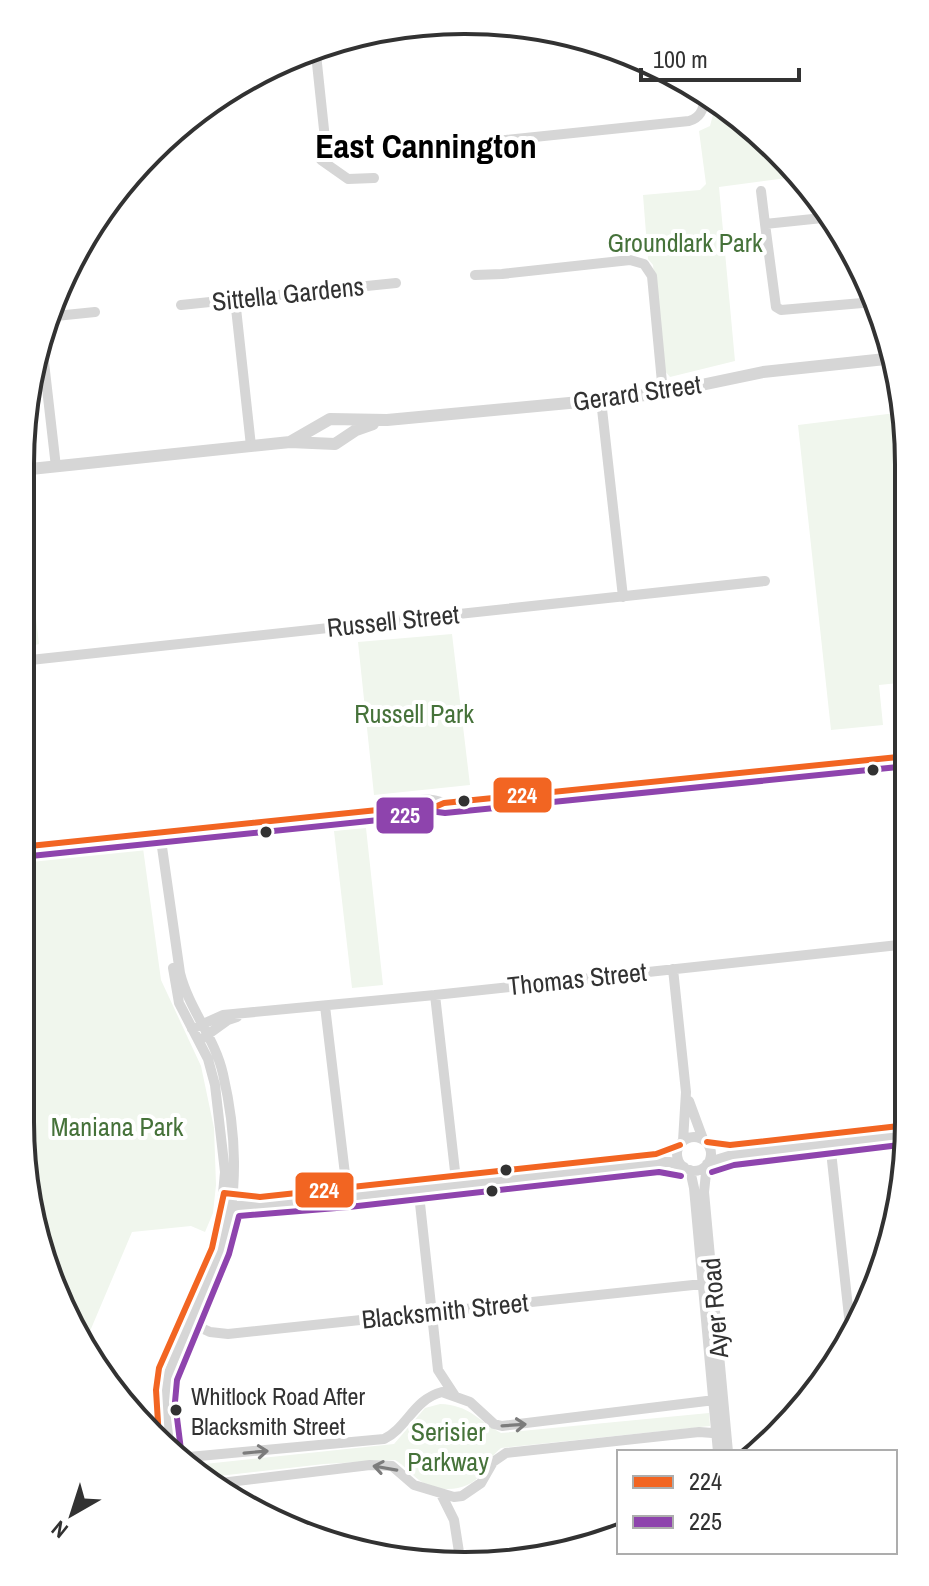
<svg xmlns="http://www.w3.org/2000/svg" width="929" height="1586" font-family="'Archivo Narrow',sans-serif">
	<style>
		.green { fill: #f0f6ed }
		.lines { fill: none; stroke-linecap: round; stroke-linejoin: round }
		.minor { stroke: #d6d6d6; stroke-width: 10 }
		.tertiary { stroke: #d6d6d6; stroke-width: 12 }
		.bus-1-casing { stroke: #fff; stroke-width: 12 }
		.bus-2-casing { stroke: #fff; stroke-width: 12 }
		.bus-1 { stroke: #f26522; stroke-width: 6 }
		.bus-2 { stroke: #8e44ad; stroke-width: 6 }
		.oneway { stroke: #7c7c7c }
		.bus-dot { fill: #323232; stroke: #fff; stroke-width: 3 }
		.labels { text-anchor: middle; stroke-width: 8; stroke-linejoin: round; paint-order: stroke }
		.bus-label { font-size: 24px; fill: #323232; stroke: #fff; text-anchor: start }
		.park-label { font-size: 26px; fill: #46723a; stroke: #fff }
		.street-label { font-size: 26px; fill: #323232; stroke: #fff }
		.district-label { font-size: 34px; font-weight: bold; fill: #000; stroke: #fff }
		.rim { fill: none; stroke: #323232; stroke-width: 4 }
		.line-badge { stroke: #fff; stroke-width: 3 }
		.badge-label { font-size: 22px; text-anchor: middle; font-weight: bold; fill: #fff }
	</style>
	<rect width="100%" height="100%" fill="#fff"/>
	<path class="green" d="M 714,97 L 802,176 L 719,187 L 735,361 L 670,377 L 665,371 L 653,265 L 648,259 L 643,195 L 700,190 L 706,184 L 699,131 L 710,126 L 715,107 Z
		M 904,412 L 908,435 L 908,578 L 903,580 L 908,626 L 908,682 L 879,685 L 883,725 L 831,730 L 798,425 Z
		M 21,490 L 39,644 L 21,649 Z
		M 452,634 L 470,785 L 374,795 L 358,642 Z
		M 366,828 L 383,985 L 352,988 L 334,831 Z
		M 143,848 L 161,980 L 201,1066 L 214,1128 L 216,1185 L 213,1213 L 205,1232 L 191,1226 L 132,1232 L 85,1343 L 43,1264 L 20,1122 L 20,861 Z
		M 440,1404 C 470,1405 477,1420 501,1433 L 709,1413 L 710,1426 L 501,1448 C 491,1456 490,1462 482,1473 C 469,1492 438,1494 419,1480 C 411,1474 405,1466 395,1460 L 324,1464 L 201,1478 L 186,1466 L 394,1444 L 425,1408 Z"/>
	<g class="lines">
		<path class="minor" d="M 316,54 L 325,139 L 325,150 L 321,160 L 348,179 L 374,178
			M 461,150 L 496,141 L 689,121 C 703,117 705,105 704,92
			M 761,191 L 765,224
			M 832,217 L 765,224 L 776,307 L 781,310 L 874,302
			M 475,275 L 502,274 L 630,260 L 644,264 L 652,276 L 663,393
			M 235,299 L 251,446
			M 181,305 L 396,283
			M 46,317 L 95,312
			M 41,336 L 56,467
			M 601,400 L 623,597
			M 21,661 L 765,581
			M 397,808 C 416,817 427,814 444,803
			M 160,833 L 180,973 C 189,1009 215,1038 223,1074 C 236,1130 240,1194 221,1249 C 205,1293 183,1334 167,1378 L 165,1402 L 171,1451
			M 20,847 L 397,808 C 414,800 426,796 444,803 L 908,756
			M 673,969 L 686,1092 L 683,1141
			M 435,995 L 456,1180
			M 325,1006 L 347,1191
			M 192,1029 L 223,1015 L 435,995 L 908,944
			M 203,1038 L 228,1020 L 237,1017
			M 689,1101 L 703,1139
			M 829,1133 L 851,1335
			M677 1154a17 17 0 1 1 34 0a17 17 0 1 1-34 0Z
			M 707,1142 L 730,1145 L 908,1125
			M 709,1162 L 732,1155 L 908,1134
			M 707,1164 L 704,1192 L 728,1452
			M 690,1170 L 694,1188 L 718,1452
			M 418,1185 L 438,1370 L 455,1396
			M 230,1194 L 260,1197 L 656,1154 L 680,1145
			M 225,1206 L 261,1206 L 658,1162 L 670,1162 L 684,1167
			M 182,1319 L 210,1332 L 228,1334 L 712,1283
			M 159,1439 L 156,1390 L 159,1368 L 212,1248 L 222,1205 L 225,1172 L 215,1085 L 208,1059 L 179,1003 L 173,968
			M 178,1458 L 384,1439 C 407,1428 414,1399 442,1392 L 470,1402 L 494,1424 L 502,1426 L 723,1399
			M 212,1484 L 370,1465 L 392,1466 L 414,1485 L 454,1497 L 462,1496 L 481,1483 L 493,1462 L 506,1453 L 699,1432 L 726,1434
			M 442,1496 L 454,1520 L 461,1565"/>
		<path class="tertiary" d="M 290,442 L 330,419 L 387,420 L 601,400 L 663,393 L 763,372 L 895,358
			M 21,470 L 290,442 L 335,444 L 356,430 L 373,424"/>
		<g class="bus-1-casing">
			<path id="bus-1" d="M 20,847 L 397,808 L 421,813 L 444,803 L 908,756
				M 707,1142 L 730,1145 L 908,1125
				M 159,1439 L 156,1390 L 159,1368 L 212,1248 L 224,1193 L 260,1197 L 656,1154 L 680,1145"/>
		</g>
		<g class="bus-2-casing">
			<path id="bus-2" d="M 21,857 L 398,818 L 422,810 L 445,813 L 908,766
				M 712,1172 L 734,1165 L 908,1144
				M 181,1450 L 175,1402 L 177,1380 L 229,1254 L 239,1216 L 349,1207 L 659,1172 L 681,1176"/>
		</g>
		<use href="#bus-1" class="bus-1"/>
		<use href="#bus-2" class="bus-2"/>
	</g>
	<defs><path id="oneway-shaft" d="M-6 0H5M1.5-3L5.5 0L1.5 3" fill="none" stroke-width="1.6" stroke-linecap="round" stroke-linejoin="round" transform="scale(2)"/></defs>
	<g class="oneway">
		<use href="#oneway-shaft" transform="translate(514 1425) rotate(-4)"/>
		<use href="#oneway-shaft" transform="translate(256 1452) rotate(-5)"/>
		<use href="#oneway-shaft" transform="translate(385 1468) rotate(-170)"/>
	</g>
	<g class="bus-dot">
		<circle cx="873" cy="770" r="7"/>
		<circle cx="464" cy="801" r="7"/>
		<circle cx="266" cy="832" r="7"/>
		<circle cx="506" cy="1170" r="7"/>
		<circle cx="492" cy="1191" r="7"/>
		<circle cx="176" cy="1410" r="7"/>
	</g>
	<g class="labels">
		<g class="bus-label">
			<text x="191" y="1405">Whitlock Road After<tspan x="191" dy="30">Blacksmith Street</tspan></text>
		</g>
		<g class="park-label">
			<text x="685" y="252">Groundlark Park</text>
			<text x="414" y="723">Russell Park</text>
			<text x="117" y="1136">Maniana Park</text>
			<text x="448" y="1441">Serisier<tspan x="448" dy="30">Parkway</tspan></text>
		</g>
		<g class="street-label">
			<text transform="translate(288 294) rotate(-6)" y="9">Sittella Gardens</text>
			<text transform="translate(637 393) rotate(-8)" y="9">Gerard Street</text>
			<text transform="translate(393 621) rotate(-6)" y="9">Russell Street</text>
			<text transform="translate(577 979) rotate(-6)" y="9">Thomas Street</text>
			<text transform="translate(715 1308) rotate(-95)" y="9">Ayer Road</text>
			<text transform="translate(445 1311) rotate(-6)" y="9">Blacksmith Street</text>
		</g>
		<g class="district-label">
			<text x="426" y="158">East Cannington</text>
		</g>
	</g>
	<path d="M0 0H929V1586H0ZM464 34H465A430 430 0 0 1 895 464V1122A430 430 0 0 1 465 1552H464A430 430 0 0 1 34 1122V464A430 430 0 0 1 464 34Z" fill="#fff" fill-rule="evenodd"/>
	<path class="rim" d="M464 34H465A430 430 0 0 1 895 464V1122A430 430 0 0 1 465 1552H464A430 430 0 0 1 34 1122V464A430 430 0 0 1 464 34Z"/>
	<g class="line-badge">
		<rect x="492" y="776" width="61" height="38" rx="8" fill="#f26522"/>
		<rect x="375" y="796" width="60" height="39" rx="8" fill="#8e44ad"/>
		<rect x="294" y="1171" width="61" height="38" rx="8" fill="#f26522"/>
	</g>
	<g class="badge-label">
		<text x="522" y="803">224</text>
		<text x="405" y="823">225</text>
		<text x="324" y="1198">224</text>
	</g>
	<rect x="617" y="1450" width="280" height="104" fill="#ffffff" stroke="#adadad" stroke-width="2"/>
	<rect x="633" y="1476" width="40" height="12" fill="#f26522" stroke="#adadad" stroke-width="2"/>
	<text x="689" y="1490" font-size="24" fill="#323232">224</text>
	<rect x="633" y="1516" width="40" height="12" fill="#8e44ad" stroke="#adadad" stroke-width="2"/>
	<text x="689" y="1530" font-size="24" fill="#323232">225</text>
	<g transform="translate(72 1514) rotate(219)" stroke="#ffffff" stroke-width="6" paint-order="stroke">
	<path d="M0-6L14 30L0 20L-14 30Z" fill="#323232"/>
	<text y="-12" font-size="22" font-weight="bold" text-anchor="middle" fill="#323232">N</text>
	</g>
	<path d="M641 68v12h158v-12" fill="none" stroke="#323232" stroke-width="4"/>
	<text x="653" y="68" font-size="24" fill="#323232" stroke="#ffffff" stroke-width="6" paint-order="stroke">100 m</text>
</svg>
